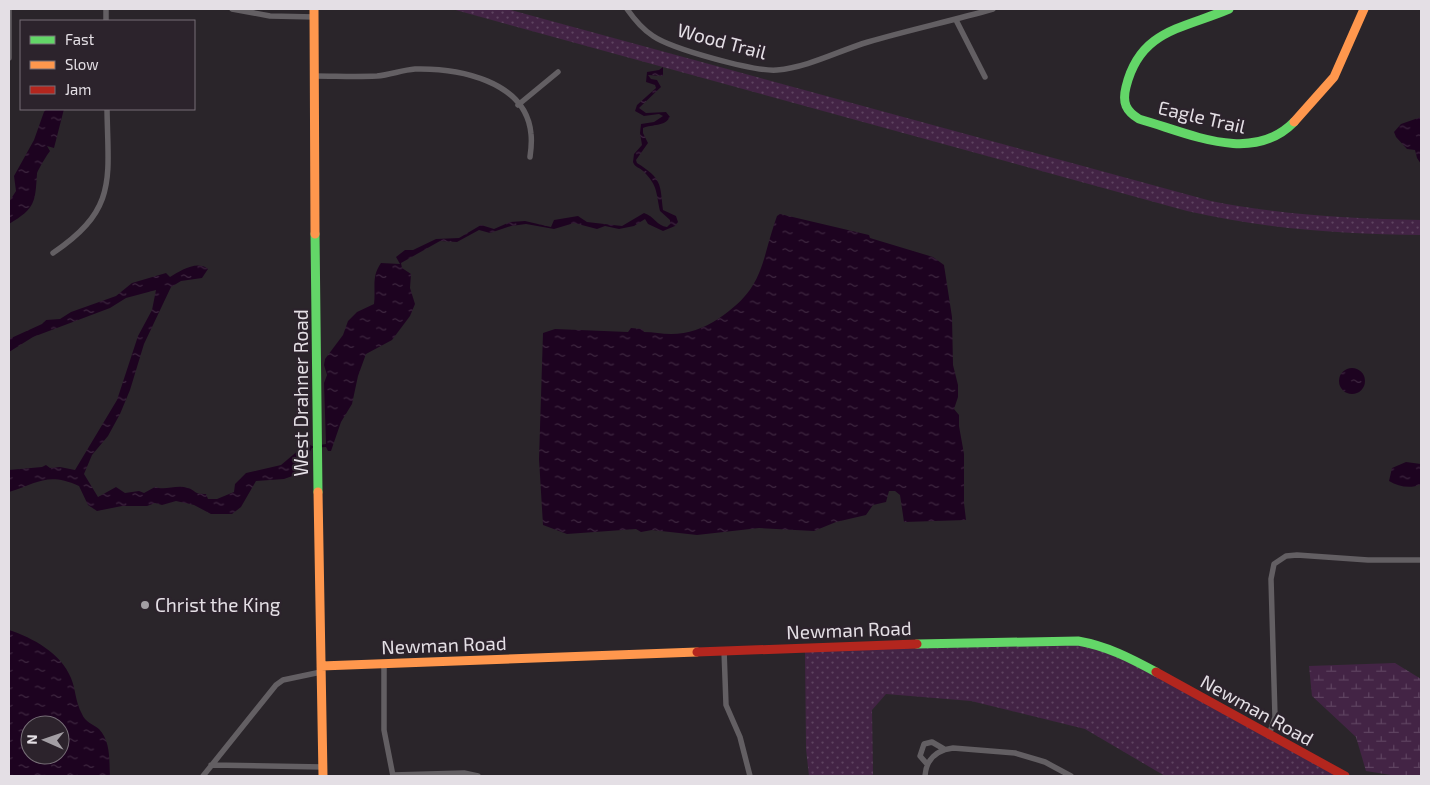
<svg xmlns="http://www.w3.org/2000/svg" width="1430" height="785" font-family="'Exo 2',sans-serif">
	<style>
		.grass { fill: url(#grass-dots) }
		.wetland { fill: url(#wetland-marsh) }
		.water { fill: url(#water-ripples); fill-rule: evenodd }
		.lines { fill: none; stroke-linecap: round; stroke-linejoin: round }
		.street { stroke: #635f63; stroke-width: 5.5 }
		.fast { stroke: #63d668; stroke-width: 9 }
		.slow { stroke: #ff974d; stroke-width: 9 }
		.jam { stroke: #b3261e; stroke-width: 9 }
		.poi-dot { fill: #a39ea4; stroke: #2c232c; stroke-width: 2 }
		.labels { text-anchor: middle; stroke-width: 4.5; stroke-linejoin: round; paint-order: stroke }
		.street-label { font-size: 19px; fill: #e4dfe5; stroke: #2c232c }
		.poi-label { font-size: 19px; fill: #e4dfe5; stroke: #2c232c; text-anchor: start }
	</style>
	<defs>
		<pattern id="grass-dots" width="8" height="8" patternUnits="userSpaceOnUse" patternTransform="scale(1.25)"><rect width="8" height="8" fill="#432445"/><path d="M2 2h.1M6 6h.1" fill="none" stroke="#5e4360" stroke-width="1.8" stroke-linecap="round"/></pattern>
		<pattern id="wetland-marsh" width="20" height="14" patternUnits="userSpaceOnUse" patternTransform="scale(1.25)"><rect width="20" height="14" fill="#432445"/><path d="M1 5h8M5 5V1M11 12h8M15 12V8" fill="none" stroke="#5e4360"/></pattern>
		<pattern id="water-ripples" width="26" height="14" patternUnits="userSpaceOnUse" patternTransform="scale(1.25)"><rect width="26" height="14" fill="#1d0320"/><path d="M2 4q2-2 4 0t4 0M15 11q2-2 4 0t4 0" fill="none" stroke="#3e2740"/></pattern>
	</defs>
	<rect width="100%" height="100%" fill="#2a252a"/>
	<path class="grass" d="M 452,9 L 507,9 L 1211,201 C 1281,215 1350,219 1421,220 L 1421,235 C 1342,234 1265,229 1187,211 Z
		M 1080,644 L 1104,649 L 1341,776 L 1165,776 L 1085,729 L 971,701 L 886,694 L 872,710 L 873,776 L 809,776 L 806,749 L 805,651 Z"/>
	<path class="wetland" d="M 1395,663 L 1421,679 L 1421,776 L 1397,776 L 1366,771 L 1356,737 L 1312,696 L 1309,666 Z"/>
	<path class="water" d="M 663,67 L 663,76 L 648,75 L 651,79 L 657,80 L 661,87 L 639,108 L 646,113 L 666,112 L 670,117 C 664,127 653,124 643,128 L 643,133 L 648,143 L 636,160 L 637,163 C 662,179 660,183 663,210 L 676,216 L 678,222 L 675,226 L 663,231 L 648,224 L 645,219 L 634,226 L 619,229 L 605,226 L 597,229 L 574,223 L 554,229 L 526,224 L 511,226 L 490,233 L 479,230 L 457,242 L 440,241 L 401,263 L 402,268 L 411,274 L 410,288 L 415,304 L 410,316 L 392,340 L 366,354 L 358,376 L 352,404 L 341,422 L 331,451 L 328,451 L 326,447 L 312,448 L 298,474 L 284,479 L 256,481 L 241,507 L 232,514 L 211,514 L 194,505 L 176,501 L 162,505 L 155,503 L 147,506 L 122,506 L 97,511 L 88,505 L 79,486 C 47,472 39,483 9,492 L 9,470 L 42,467 L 46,465 L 50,468 L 60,467 L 75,470 L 117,400 L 138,336 L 152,310 L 156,290 L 126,298 L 110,308 L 33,337 L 9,352 L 9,339 L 42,324 L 46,320 L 60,319 L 71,312 L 116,296 L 132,283 L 166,273 L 170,277 C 180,271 197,260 208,269 L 202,278 L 181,281 L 171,287 L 144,344 L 130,390 L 120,414 L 108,436 L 92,455 L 84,474 L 98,497 L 116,487 L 125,493 L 139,491 L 144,493 L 155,487 C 166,491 176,484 188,488 C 197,491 193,494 206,494 L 208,499 L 217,499 L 234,492 L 235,484 L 246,473 L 281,465 L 300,449 L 309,444 L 312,446 L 326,444 L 324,383 L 327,375 L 324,365 L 325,359 L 343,335 L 348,321 L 357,312 L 374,304 C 376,288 371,277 381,263 L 400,264 L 396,257 L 405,250 L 413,250 L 436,239 L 459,238 L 481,225 L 494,229 L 510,222 L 525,221 L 551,227 L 554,220 L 578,216 L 587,222 L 622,226 L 644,213 C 654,216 657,226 667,227 L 670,224 L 670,220 L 660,211 C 656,193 658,186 644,172 C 640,167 635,168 633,162 L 634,154 L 642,145 L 640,133 L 641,124 L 654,122 L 663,116 L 659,114 L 644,116 L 635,111 L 637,105 L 656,88 L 655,85 L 646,82 L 647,72 L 659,70 Z
		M 45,109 L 64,109 L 54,148 L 47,146 L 50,151 C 47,155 37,171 37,174 C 35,202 36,208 9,224 L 9,202 L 16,191 L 14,176 L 34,140 Z
		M 1421,117 L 1421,164 L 1417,158 L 1415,150 L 1407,149 L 1396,137 L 1394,132 L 1401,124 Z
		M 780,214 L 869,235 L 870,238 L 933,257 L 944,265 L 952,317 L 953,365 L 958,385 L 958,397 L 954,409 L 959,415 L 959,426 L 964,454 L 964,503 L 966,520 L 904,522 L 900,495 L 895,491 L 889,491 L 886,502 L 873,505 L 866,515 L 836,522 L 814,531 L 759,528 L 697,535 L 652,530 L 641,532 L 636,529 L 567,534 L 543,525 L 539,459 L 543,333 L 555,329 L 628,332 L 631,328 L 642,329 L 644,332 C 653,332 662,334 671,334 C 688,334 704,328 718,319 C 765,288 760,264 777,216 Z
		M1339 381a13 13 0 1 1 26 0a13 13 0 1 1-26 0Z
		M 1406,462 L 1421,464 L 1421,484 C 1411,489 1399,487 1389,481 L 1392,468 Z
		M 9,630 C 33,638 61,653 71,678 C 76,690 75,701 82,714 C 85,722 93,724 99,729 C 111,742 109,760 110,776 L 9,776 ZM 30,725 L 60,725 L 60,755 L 30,755 Z"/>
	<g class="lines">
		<path class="street" d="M 106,9 L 106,21
			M 232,9 L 270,16 L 315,17
			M 627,9 C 634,19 642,29 653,36 C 672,49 755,72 777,70 C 809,67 838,51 868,42 C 909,30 951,21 993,9
			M 956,20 L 985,77
			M 9,58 L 9,9
			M 315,76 C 336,76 356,77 377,76 C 390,75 402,70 415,69 C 457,68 526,80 531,134 C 532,142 531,150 530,157
			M 518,105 L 558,72
			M 53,253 C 118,209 108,179 107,109
			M 724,650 L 726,705 L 740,737 L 750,776
			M 384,664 L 384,730 L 393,776
			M 1269,735 L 1275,717 L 1271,579 L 1274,564 L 1286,556 L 1297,555 L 1368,560 L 1421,560
			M 927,764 L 920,756 L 924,744 L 932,742 L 944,749
			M 211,765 L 323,767
			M 393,775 L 464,773 L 478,776
			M 203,776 L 276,685 L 283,680 L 321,672
			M 925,776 C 926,759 937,750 953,748 L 1015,753 L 1045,762 L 1071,776"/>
		<path class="fast" d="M 1229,9 C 1182,29 1140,30 1126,87 C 1122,103 1126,111 1139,119 C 1189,133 1252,165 1294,122
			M 315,234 L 318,492
			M 917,644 L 1078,641 C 1107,646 1130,658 1156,672"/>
		<path class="slow" d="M 314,9 L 315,234
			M 1294,122 L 1334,77 L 1364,9
			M 318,492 L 323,776
			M 321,666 L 697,652"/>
		<path class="jam" d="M 697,652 L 917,644
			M 1156,672 L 1345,776"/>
	</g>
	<circle class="poi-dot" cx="145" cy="605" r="5"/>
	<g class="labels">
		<g class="street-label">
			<text transform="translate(722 41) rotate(15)" y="7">Wood Trail</text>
			<text transform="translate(1202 117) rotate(13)" y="7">Eagle Trail</text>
			<text transform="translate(301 393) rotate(-90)" y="7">West Drahner Road</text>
			<text transform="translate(849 630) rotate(-2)" y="7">Newman Road</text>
			<text transform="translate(444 645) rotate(-2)" y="7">Newman Road</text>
			<text transform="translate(1257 710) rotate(29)" y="7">Newman Road</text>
		</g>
		<g class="poi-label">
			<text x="155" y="612">Christ the King</text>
		</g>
	</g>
	<rect width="1430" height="785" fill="none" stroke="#e4dfe5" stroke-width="20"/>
	<rect x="20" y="20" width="175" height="90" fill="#2c232c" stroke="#766e76"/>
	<rect x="30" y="36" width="25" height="8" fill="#63d668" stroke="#766e76"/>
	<text x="65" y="45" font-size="15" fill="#e4dfe5">Fast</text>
	<rect x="30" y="61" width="25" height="8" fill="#ff974d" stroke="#766e76"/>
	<text x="65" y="70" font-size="15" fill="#e4dfe5">Slow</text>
	<rect x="30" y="86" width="25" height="8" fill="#b3261e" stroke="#766e76"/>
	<text x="65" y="95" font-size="15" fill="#e4dfe5">Jam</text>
	<g transform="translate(45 740) rotate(272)"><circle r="24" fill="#2c232c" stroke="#766e76"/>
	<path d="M0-4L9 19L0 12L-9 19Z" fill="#a39ea4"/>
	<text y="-8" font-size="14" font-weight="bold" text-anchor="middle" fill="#e4dfe5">N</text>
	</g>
</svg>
